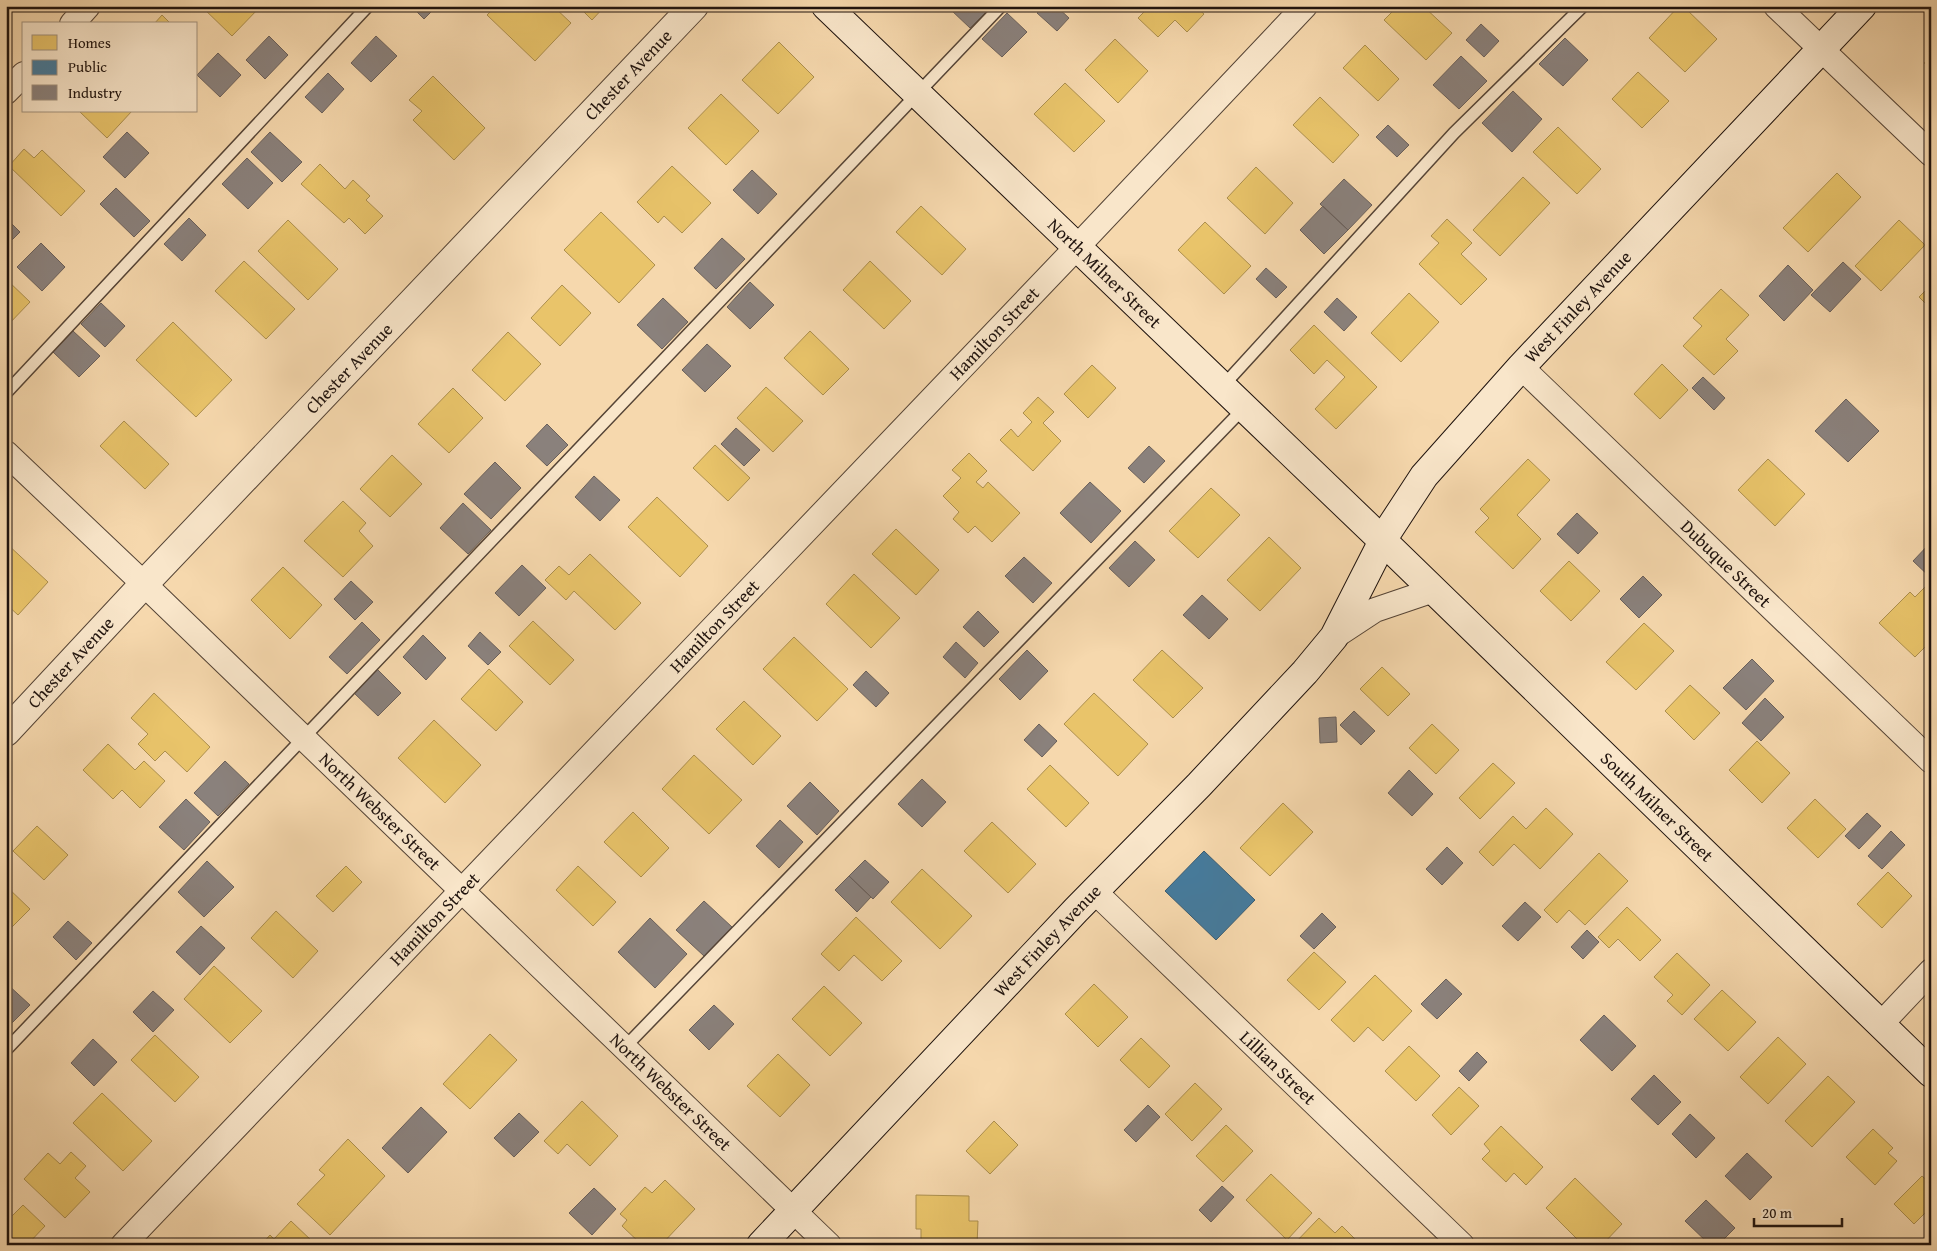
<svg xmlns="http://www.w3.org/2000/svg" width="1937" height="1251" font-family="'Gentium Book Plus',serif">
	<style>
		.homes { fill: #e9c46a; stroke: #ac8f4e }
		.public { fill: #457b9d; stroke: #3a5c72 }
		.industry { fill: #8a817c; stroke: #6a605b }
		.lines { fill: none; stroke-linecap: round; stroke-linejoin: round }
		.service-casing { stroke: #554436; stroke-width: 14 }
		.minor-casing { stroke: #554436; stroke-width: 26 }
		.tertiary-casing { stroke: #554436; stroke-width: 30 }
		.secondary-casing { stroke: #1f130e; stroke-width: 30 }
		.service { stroke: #f9e6ca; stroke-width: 11 }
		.minor { stroke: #f9e6ca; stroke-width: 24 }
		.tertiary { stroke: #f9e6ca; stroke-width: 28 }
		.secondary { stroke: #f9e6ca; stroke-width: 28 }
		.labels { text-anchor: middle; stroke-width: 5; stroke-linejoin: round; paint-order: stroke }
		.street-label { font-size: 18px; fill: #1f130e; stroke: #f9e6ca }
	</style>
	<rect width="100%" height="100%" fill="#f6d8ad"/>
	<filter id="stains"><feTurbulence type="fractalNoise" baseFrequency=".004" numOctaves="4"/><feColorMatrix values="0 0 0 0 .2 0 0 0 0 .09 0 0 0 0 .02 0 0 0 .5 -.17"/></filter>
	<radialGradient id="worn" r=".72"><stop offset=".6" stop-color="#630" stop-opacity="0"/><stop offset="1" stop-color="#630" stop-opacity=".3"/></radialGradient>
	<path class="homes" d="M 201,6 L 260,6 L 260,7 L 232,36 Z
		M 496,6 L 553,6 L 571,23 L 535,61 L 487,15 Z
		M 578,6 L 605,6 L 592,20 Z
		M 1150,6 L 1195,6 L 1204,14 L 1187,32 L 1175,20 L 1158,37 L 1138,18 Z
		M 1398,6 L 1423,6 L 1452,33 L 1426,60 L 1384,20 Z
		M 1679,6 L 1683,6 L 1717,39 L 1685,72 L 1649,38 Z
		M 162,15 L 171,24 L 154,24 Z
		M 1115,39 L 1148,71 L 1118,103 L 1085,70 Z
		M 779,42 L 814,77 L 778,114 L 742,80 Z
		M 1365,45 L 1399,79 L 1378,101 L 1343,68 Z
		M 1931,56 L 1931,70 L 1924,63 Z
		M 1638,72 L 1669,101 L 1642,128 L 1612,99 Z
		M 433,76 L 485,128 L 454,160 L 413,120 L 422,111 L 409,100 Z
		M 1065,83 L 1105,121 L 1074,152 L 1034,114 Z
		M 721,94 L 759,131 L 726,165 L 688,128 Z
		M 1320,97 L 1359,135 L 1333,163 L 1293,125 Z
		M 79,111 L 132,111 L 107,138 Z
		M 1558,127 L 1601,169 L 1577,194 L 1533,152 Z
		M 24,149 L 34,158 L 42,150 L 85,191 L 61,216 L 9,166 Z
		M 320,164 L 345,189 L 353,180 L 370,196 L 366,200 L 383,216 L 365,234 L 349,218 L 344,223 L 301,184 Z
		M 672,166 L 711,203 L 682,233 L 664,216 L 658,223 L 637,202 Z
		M 1256,167 L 1293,203 L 1265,234 L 1227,198 Z
		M 1837,173 L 1861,197 L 1808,252 L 1783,228 Z
		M 1523,177 L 1550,203 L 1500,256 L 1473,230 Z
		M 921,206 L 966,249 L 942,275 L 896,232 Z
		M 601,212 L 655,265 L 619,303 L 564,250 Z
		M 1447,219 L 1472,243 L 1461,254 L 1487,279 L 1461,305 L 1419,264 L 1439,243 L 1431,236 Z
		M 288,220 L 338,269 L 308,300 L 258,251 Z
		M 1899,220 L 1925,245 L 1881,291 L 1855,266 Z
		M 1205,222 L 1251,266 L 1224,294 L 1178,250 Z
		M 244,261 L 295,309 L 266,339 L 215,291 Z
		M 870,261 L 911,301 L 884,329 L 843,290 Z
		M 6,279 L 30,302 L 6,327 Z
		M 562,285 L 591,313 L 560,346 L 531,318 Z
		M 1931,285 L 1931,309 L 1919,297 Z
		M 1721,289 L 1749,315 L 1726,339 L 1738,351 L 1714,375 L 1683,346 L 1702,326 L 1693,318 Z
		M 1409,293 L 1439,322 L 1401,362 L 1371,333 Z
		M 173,322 L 232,380 L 196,417 L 136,360 Z
		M 1314,325 L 1377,387 L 1336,429 L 1315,409 L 1345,377 L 1327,360 L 1314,374 L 1290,350 Z
		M 810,331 L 849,369 L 823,395 L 784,358 Z
		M 508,332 L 541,364 L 505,401 L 472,370 Z
		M 1662,364 L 1688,390 L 1660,419 L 1634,394 Z
		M 1092,365 L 1116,388 L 1088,418 L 1064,394 Z
		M 766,387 L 803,421 L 773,452 L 737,418 Z
		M 453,388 L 483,418 L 449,453 L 418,424 Z
		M 1038,397 L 1054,412 L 1043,423 L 1061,441 L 1033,471 L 1000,440 L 1011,429 L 1018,437 L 1032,422 L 1023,413 Z
		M 124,421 L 169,464 L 145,489 L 100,446 Z
		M 715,445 L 750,478 L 728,501 L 693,468 Z
		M 969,453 L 987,471 L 976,482 L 983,488 L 988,482 L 1020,513 L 992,542 L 975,526 L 968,533 L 953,519 L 959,512 L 943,496 L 961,478 L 952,470 Z
		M 392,455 L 422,484 L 390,517 L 360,489 Z
		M 1528,459 L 1550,480 L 1517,515 L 1541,539 L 1513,569 L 1475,532 L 1489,518 L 1480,509 Z
		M 1768,459 L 1805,494 L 1775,526 L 1738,490 Z
		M 1211,488 L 1240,515 L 1198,558 L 1169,531 Z
		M 657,497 L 708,546 L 680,577 L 628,527 Z
		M 343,501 L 366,523 L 359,531 L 373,546 L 343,577 L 304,541 Z
		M 896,529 L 939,570 L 916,595 L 872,554 Z
		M 1269,537 L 1301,568 L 1260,611 L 1227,580 Z
		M 6,543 L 48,582 L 18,615 L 6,604 Z
		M 590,554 L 641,603 L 615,630 L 574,591 L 566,600 L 545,580 L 559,566 L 569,575 Z
		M 1569,561 L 1600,591 L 1571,621 L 1540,591 Z
		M 283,567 L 322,605 L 290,639 L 251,600 Z
		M 854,574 L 900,618 L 871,648 L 826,604 Z
		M 1927,585 L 1931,589 L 1931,606 L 1928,609 L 1931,612 L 1931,641 L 1915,657 L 1879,623 L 1910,592 L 1915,597 Z
		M 533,621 L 574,660 L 550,685 L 509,646 Z
		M 1644,623 L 1674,651 L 1636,690 L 1606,662 Z
		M 794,637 L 848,689 L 817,721 L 763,669 Z
		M 1162,650 L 1203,688 L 1173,718 L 1133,680 Z
		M 1382,667 L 1410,694 L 1388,716 L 1360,689 Z
		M 489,669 L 523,702 L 496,731 L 461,699 Z
		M 1690,685 L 1720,713 L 1694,740 L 1665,711 Z
		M 154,693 L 210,747 L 187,772 L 165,751 L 155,761 L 138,744 L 148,734 L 131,718 Z
		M 1094,693 L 1148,744 L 1118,776 L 1064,724 Z
		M 744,701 L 781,736 L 753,765 L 716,729 Z
		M 434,720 L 481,765 L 445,803 L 398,758 Z
		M 1432,724 L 1459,750 L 1436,774 L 1409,748 Z
		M 1757,741 L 1790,773 L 1762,803 L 1729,770 Z
		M 108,744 L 135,770 L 144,761 L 165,781 L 140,808 L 122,790 L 113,799 L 83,770 Z
		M 694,755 L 742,800 L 709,834 L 662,789 Z
		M 1493,763 L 1515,783 L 1480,819 L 1459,798 Z
		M 1050,765 L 1089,803 L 1066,827 L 1027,789 Z
		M 1815,799 L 1846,829 L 1818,858 L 1787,828 Z
		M 1283,803 L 1313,832 L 1270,876 L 1240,848 Z
		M 1546,808 L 1573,834 L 1540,869 L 1514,844 L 1493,866 L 1479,852 L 1513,816 L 1526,829 Z
		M 633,812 L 669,848 L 641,877 L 604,842 Z
		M 992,822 L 1036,864 L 1008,893 L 964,851 Z
		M 37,826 L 68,855 L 44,880 L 13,851 Z
		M 1599,853 L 1628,881 L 1585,925 L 1569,910 L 1557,923 L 1544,910 Z
		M 346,866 L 362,882 L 333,912 L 316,896 Z
		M 578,866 L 616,902 L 593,926 L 556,890 Z
		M 922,869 L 972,916 L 940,949 L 891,902 Z
		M 1888,872 L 1912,896 L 1882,928 L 1857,904 Z
		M 6,886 L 30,909 L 6,933 Z
		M 1627,907 L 1661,940 L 1640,961 L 1618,939 L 1609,948 L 1598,937 Z
		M 276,911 L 318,951 L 293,978 L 251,938 Z
		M 856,917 L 902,961 L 882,981 L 854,955 L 839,971 L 821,954 Z
		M 1314,952 L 1346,982 L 1319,1010 L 1287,980 Z
		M 1677,953 L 1710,985 L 1682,1015 L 1667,1001 L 1673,995 L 1654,977 Z
		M 214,966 L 262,1011 L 230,1043 L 184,999 Z
		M 1375,975 L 1412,1011 L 1383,1041 L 1368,1027 L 1354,1042 L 1331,1020 Z
		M 1094,984 L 1128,1017 L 1098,1047 L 1065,1014 Z
		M 824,986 L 862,1023 L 830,1056 L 792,1019 Z
		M 1722,990 L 1756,1022 L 1728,1051 L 1694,1019 Z
		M 490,1034 L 517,1060 L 470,1109 L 443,1084 Z
		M 155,1035 L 199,1077 L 175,1102 L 131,1060 Z
		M 1778,1037 L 1806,1064 L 1768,1104 L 1740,1077 Z
		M 1141,1038 L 1170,1066 L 1149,1088 L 1120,1060 Z
		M 1409,1046 L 1440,1076 L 1416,1101 L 1385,1071 Z
		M 778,1054 L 810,1085 L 780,1117 L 747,1086 Z
		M 1828,1076 L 1855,1102 L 1812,1147 L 1785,1121 Z
		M 1195,1083 L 1222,1109 L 1192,1141 L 1165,1114 Z
		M 1459,1087 L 1479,1106 L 1451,1135 L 1432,1115 Z
		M 102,1093 L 152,1141 L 123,1171 L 73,1123 Z
		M 582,1101 L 618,1136 L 590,1166 L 567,1144 L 558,1154 L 544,1141 Z
		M 994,1121 L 1018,1145 L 990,1174 L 966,1151 Z
		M 1226,1125 L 1253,1151 L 1223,1182 L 1196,1156 Z
		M 1501,1126 L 1543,1167 L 1526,1185 L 1514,1173 L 1506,1182 L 1482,1159 L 1490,1151 L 1484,1144 Z
		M 1873,1129 L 1893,1148 L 1888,1153 L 1897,1161 L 1875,1185 L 1846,1157 Z
		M 348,1139 L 385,1176 L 330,1235 L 297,1204 L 325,1175 L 319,1170 Z
		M 71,1152 L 86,1166 L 75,1178 L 90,1192 L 65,1218 L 24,1179 L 48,1153 L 60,1164 Z
		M 1271,1174 L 1312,1213 L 1287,1240 L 1246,1200 Z
		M 1922,1176 L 1931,1184 L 1931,1207 L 1914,1224 L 1894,1204 Z
		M 1575,1178 L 1622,1224 L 1602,1245 L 1583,1245 L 1546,1208 Z
		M 665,1180 L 695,1209 L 661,1245 L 642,1245 L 622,1226 L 627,1220 L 620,1214 L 645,1187 L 652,1193 Z
		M 916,1195 L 969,1196 L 969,1221 L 978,1221 L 977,1245 L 921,1244 L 921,1229 L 916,1229 Z
		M 23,1205 L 45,1226 L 27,1245 L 6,1245 L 6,1222 Z
		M 1319,1218 L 1335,1233 L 1342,1226 L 1356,1240 L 1351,1245 L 1293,1245 Z
		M 291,1221 L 313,1242 L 311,1245 L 261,1245 L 270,1235 L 274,1239 Z"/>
	<path class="public" d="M 1204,851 L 1255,900 L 1216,940 L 1165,891 Z"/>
	<path class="industry" d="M 411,6 L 437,6 L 424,19 Z
		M 954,6 L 992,6 L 970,28 L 951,10 Z
		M 1056,6 L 1069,18 L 1057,31 L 1037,13 L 1044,6 Z
		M 1007,13 L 1027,32 L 1002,57 L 982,39 Z
		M 1481,24 L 1499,41 L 1484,57 L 1466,40 Z
		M 269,36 L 288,55 L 265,79 L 246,60 Z
		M 376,36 L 397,56 L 371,82 L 351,63 Z
		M 1565,38 L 1588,60 L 1563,86 L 1539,64 Z
		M 218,53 L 241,75 L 220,97 L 197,75 Z
		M 1461,56 L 1487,81 L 1459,109 L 1433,85 Z
		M 328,73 L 344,89 L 322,113 L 305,97 Z
		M 1513,91 L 1542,119 L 1512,152 L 1482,123 Z
		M 1388,125 L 1409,145 L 1397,157 L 1376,137 Z
		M 127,132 L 149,153 L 125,178 L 103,157 Z
		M 270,132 L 302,162 L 282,182 L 251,152 Z
		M 247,158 L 273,183 L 248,209 L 222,184 Z
		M 752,170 L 777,194 L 758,214 L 733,190 Z
		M 1344,179 L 1372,205 L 1348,230 L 1320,204 Z
		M 116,188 L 150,221 L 134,237 L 100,204 Z
		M 1323,206 L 1348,230 L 1324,254 L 1300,230 Z
		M 6,218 L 20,232 L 6,246 Z
		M 189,218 L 206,235 L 182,261 L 164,244 Z
		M 722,238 L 745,259 L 716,289 L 694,268 Z
		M 41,243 L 65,267 L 42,291 L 17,267 Z
		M 1843,262 L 1861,279 L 1830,312 L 1811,295 Z
		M 1788,265 L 1813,290 L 1784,321 L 1759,296 Z
		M 1266,268 L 1287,287 L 1276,298 L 1256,279 Z
		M 750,282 L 774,305 L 750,329 L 727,307 Z
		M 663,298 L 688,322 L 662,349 L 637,325 Z
		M 1337,298 L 1357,317 L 1344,331 L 1324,312 Z
		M 101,303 L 125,326 L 105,347 L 81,324 Z
		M 73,331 L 100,356 L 79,377 L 53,352 Z
		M 707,344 L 731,366 L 705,392 L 682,370 Z
		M 1703,377 L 1725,398 L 1714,410 L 1692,388 Z
		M 1846,399 L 1879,431 L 1848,462 L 1815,431 Z
		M 547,424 L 568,445 L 547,466 L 526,446 Z
		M 736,428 L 760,450 L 744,466 L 721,444 Z
		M 1149,446 L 1165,461 L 1144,483 L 1128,468 Z
		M 495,462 L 521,488 L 491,519 L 464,494 Z
		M 594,476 L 620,500 L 600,521 L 575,497 Z
		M 1090,482 L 1121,511 L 1091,543 L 1060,513 Z
		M 463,503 L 491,530 L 468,554 L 440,528 Z
		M 1577,513 L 1598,533 L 1578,554 L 1557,534 Z
		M 1135,541 L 1155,560 L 1129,587 L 1109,568 Z
		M 1931,542 L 1931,578 L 1913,561 Z
		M 1024,557 L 1052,583 L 1033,603 L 1005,576 Z
		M 522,565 L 546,588 L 519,616 L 495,593 Z
		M 1643,576 L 1662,595 L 1639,618 L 1620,599 Z
		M 351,581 L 373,602 L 355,620 L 334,599 Z
		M 1202,595 L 1228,619 L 1209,639 L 1183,615 Z
		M 978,611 L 999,632 L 984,647 L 963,627 Z
		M 362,622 L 380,640 L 347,674 L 329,657 Z
		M 480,632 L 501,652 L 488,665 L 468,646 Z
		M 423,635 L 446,658 L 426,680 L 403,657 Z
		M 956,642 L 978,663 L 965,678 L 943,657 Z
		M 1027,650 L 1048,671 L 1020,700 L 999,679 Z
		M 1752,659 L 1774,681 L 1746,710 L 1723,688 Z
		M 377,669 L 401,693 L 378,716 L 354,693 Z
		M 866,671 L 889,693 L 876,707 L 853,685 Z
		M 1765,698 L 1784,717 L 1761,741 L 1742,723 Z
		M 1354,711 L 1375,731 L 1361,745 L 1340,725 Z
		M 1336,717 L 1337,742 L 1320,743 L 1319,718 Z
		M 1039,724 L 1057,741 L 1042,757 L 1024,740 Z
		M 225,761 L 249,784 L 218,816 L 194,793 Z
		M 1409,770 L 1433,794 L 1412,816 L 1388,793 Z
		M 922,779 L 946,802 L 922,827 L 898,804 Z
		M 810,782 L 839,811 L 817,835 L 787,806 Z
		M 186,799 L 210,822 L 184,850 L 159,827 Z
		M 1867,813 L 1881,826 L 1859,849 L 1845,836 Z
		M 780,820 L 803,842 L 779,868 L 756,846 Z
		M 1891,831 L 1905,845 L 1882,869 L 1868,856 Z
		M 1447,847 L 1463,863 L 1442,885 L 1426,869 Z
		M 865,860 L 889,882 L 873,899 L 849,876 Z
		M 207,861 L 234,887 L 204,917 L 178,892 Z
		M 849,876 L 871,897 L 857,912 L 835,890 Z
		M 704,901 L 732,927 L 704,956 L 676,930 Z
		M 1525,902 L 1541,917 L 1518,941 L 1502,926 Z
		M 1322,913 L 1336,927 L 1314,949 L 1300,936 Z
		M 650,918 L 687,954 L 655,988 L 618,952 Z
		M 68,921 L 92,943 L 76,960 L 53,937 Z
		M 201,926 L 225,948 L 200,975 L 176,952 Z
		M 1587,930 L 1599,942 L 1583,959 L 1571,947 Z
		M 1446,979 L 1462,994 L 1437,1019 L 1421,1004 Z
		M 6,983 L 30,1005 L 6,1029 Z
		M 153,991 L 174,1010 L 153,1032 L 133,1012 Z
		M 714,1005 L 734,1024 L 709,1050 L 689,1030 Z
		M 1604,1015 L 1636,1046 L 1612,1071 L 1580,1040 Z
		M 93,1039 L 117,1062 L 94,1086 L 71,1063 Z
		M 1477,1052 L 1487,1062 L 1469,1081 L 1459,1071 Z
		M 1654,1075 L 1681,1102 L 1658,1125 L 1631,1099 Z
		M 1148,1105 L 1160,1117 L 1136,1142 L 1124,1130 Z
		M 421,1107 L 447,1132 L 408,1173 L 382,1148 Z
		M 519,1113 L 539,1132 L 514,1157 L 494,1138 Z
		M 1690,1114 L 1715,1138 L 1696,1158 L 1672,1134 Z
		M 1747,1153 L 1772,1177 L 1750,1200 L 1725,1176 Z
		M 1222,1186 L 1234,1197 L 1211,1222 L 1199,1210 Z
		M 594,1188 L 616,1209 L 592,1235 L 569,1213 Z
		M 1706,1200 L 1735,1228 L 1718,1245 L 1710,1245 L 1685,1221 Z"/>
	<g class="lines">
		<g class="service-casing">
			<path id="service" d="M 1222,387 L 1454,133 L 1583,6
				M 6,393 L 368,6
				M 625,1047 L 1244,408
				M 6,1050 L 1001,6"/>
		</g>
		<g class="minor-casing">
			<g id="minor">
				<path d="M 1776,6 L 1931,154"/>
				<path d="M 72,24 L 88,6"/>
				<path d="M 6,92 L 24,74"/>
				<path id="s1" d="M 1521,367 L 1931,761"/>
				<path id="s2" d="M 6,453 L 144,584 L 829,1245"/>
				<path d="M 1334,637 L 1375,610 L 1434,590"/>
				<path id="s3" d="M 1094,891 L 1462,1245"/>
				<path d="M 1881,1024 L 1931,971"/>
				<path id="s4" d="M 123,1245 L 1078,246 L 1305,6"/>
			</g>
		</g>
		<g class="tertiary-casing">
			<g id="tertiary">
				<path id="s5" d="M 6,732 L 144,584 L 694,6"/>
			</g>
		</g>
		<g class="secondary-casing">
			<g id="secondary">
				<path id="s6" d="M 826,6 L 1383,541 L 1931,1073"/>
				<path id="s7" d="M 761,1245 L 1076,910 L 1199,785 L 1305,672 L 1334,637 L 1388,531 L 1424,476 L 1521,367 L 1862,6"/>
			</g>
		</g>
		<use href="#service" class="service"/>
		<use href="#minor" class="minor"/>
		<use href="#tertiary" class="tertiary"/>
		<use href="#secondary" class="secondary"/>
	</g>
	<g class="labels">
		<g class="street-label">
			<text dy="6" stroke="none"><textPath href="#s5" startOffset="905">Chester Avenue</textPath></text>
			<text dy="6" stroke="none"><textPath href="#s6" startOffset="386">North Milner Street</textPath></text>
			<text dy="6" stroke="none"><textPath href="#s7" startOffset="1249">West Finley Avenue</textPath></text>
			<text dy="6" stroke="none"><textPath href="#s4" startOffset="1261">Hamilton Street</textPath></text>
			<text dy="6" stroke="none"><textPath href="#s5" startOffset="500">Chester Avenue</textPath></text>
			<text dy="6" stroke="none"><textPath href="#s1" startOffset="284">Dubuque Street</textPath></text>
			<text dy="6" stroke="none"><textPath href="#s4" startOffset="856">Hamilton Street</textPath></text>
			<text dy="6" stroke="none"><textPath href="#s5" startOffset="95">Chester Avenue</textPath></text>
			<text dy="6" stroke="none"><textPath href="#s6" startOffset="1154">South Milner Street</textPath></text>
			<text dy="6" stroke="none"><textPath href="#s2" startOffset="518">North Webster Street</textPath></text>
			<text dy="6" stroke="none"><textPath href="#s4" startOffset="451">Hamilton Street</textPath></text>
			<text dy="6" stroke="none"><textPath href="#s7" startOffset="418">West Finley Avenue</textPath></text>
			<text dy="6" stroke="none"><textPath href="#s3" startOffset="255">Lillian Street</textPath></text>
			<text dy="6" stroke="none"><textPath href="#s2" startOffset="922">North Webster Street</textPath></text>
		</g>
	</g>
	<rect width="1937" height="1251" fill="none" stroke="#f6d8ad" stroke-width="25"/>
	<rect x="8" y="8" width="1922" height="1236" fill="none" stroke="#1f130e" stroke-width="2.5"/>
	<rect x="12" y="12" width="1912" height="1226" fill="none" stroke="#1f130e"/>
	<rect x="22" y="22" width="175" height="90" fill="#f9e6ca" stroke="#a2927f"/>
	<rect x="32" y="35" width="25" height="15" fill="#e9c46a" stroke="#a2927f"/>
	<text x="68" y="48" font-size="15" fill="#1f130e">Homes</text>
	<rect x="32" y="60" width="25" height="15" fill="#457b9d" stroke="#a2927f"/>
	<text x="68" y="72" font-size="15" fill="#1f130e">Public</text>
	<rect x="32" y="85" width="25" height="15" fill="#8a817c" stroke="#a2927f"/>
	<text x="68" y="98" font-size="15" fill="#1f130e">Industry</text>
	<path d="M1754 1218v8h88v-8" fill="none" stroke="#1f130e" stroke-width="2.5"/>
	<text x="1762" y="1218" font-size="15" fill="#1f130e" stroke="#f9e6ca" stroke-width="4" paint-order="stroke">20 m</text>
	<rect width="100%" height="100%" filter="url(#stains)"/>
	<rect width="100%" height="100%" fill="url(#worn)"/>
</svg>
